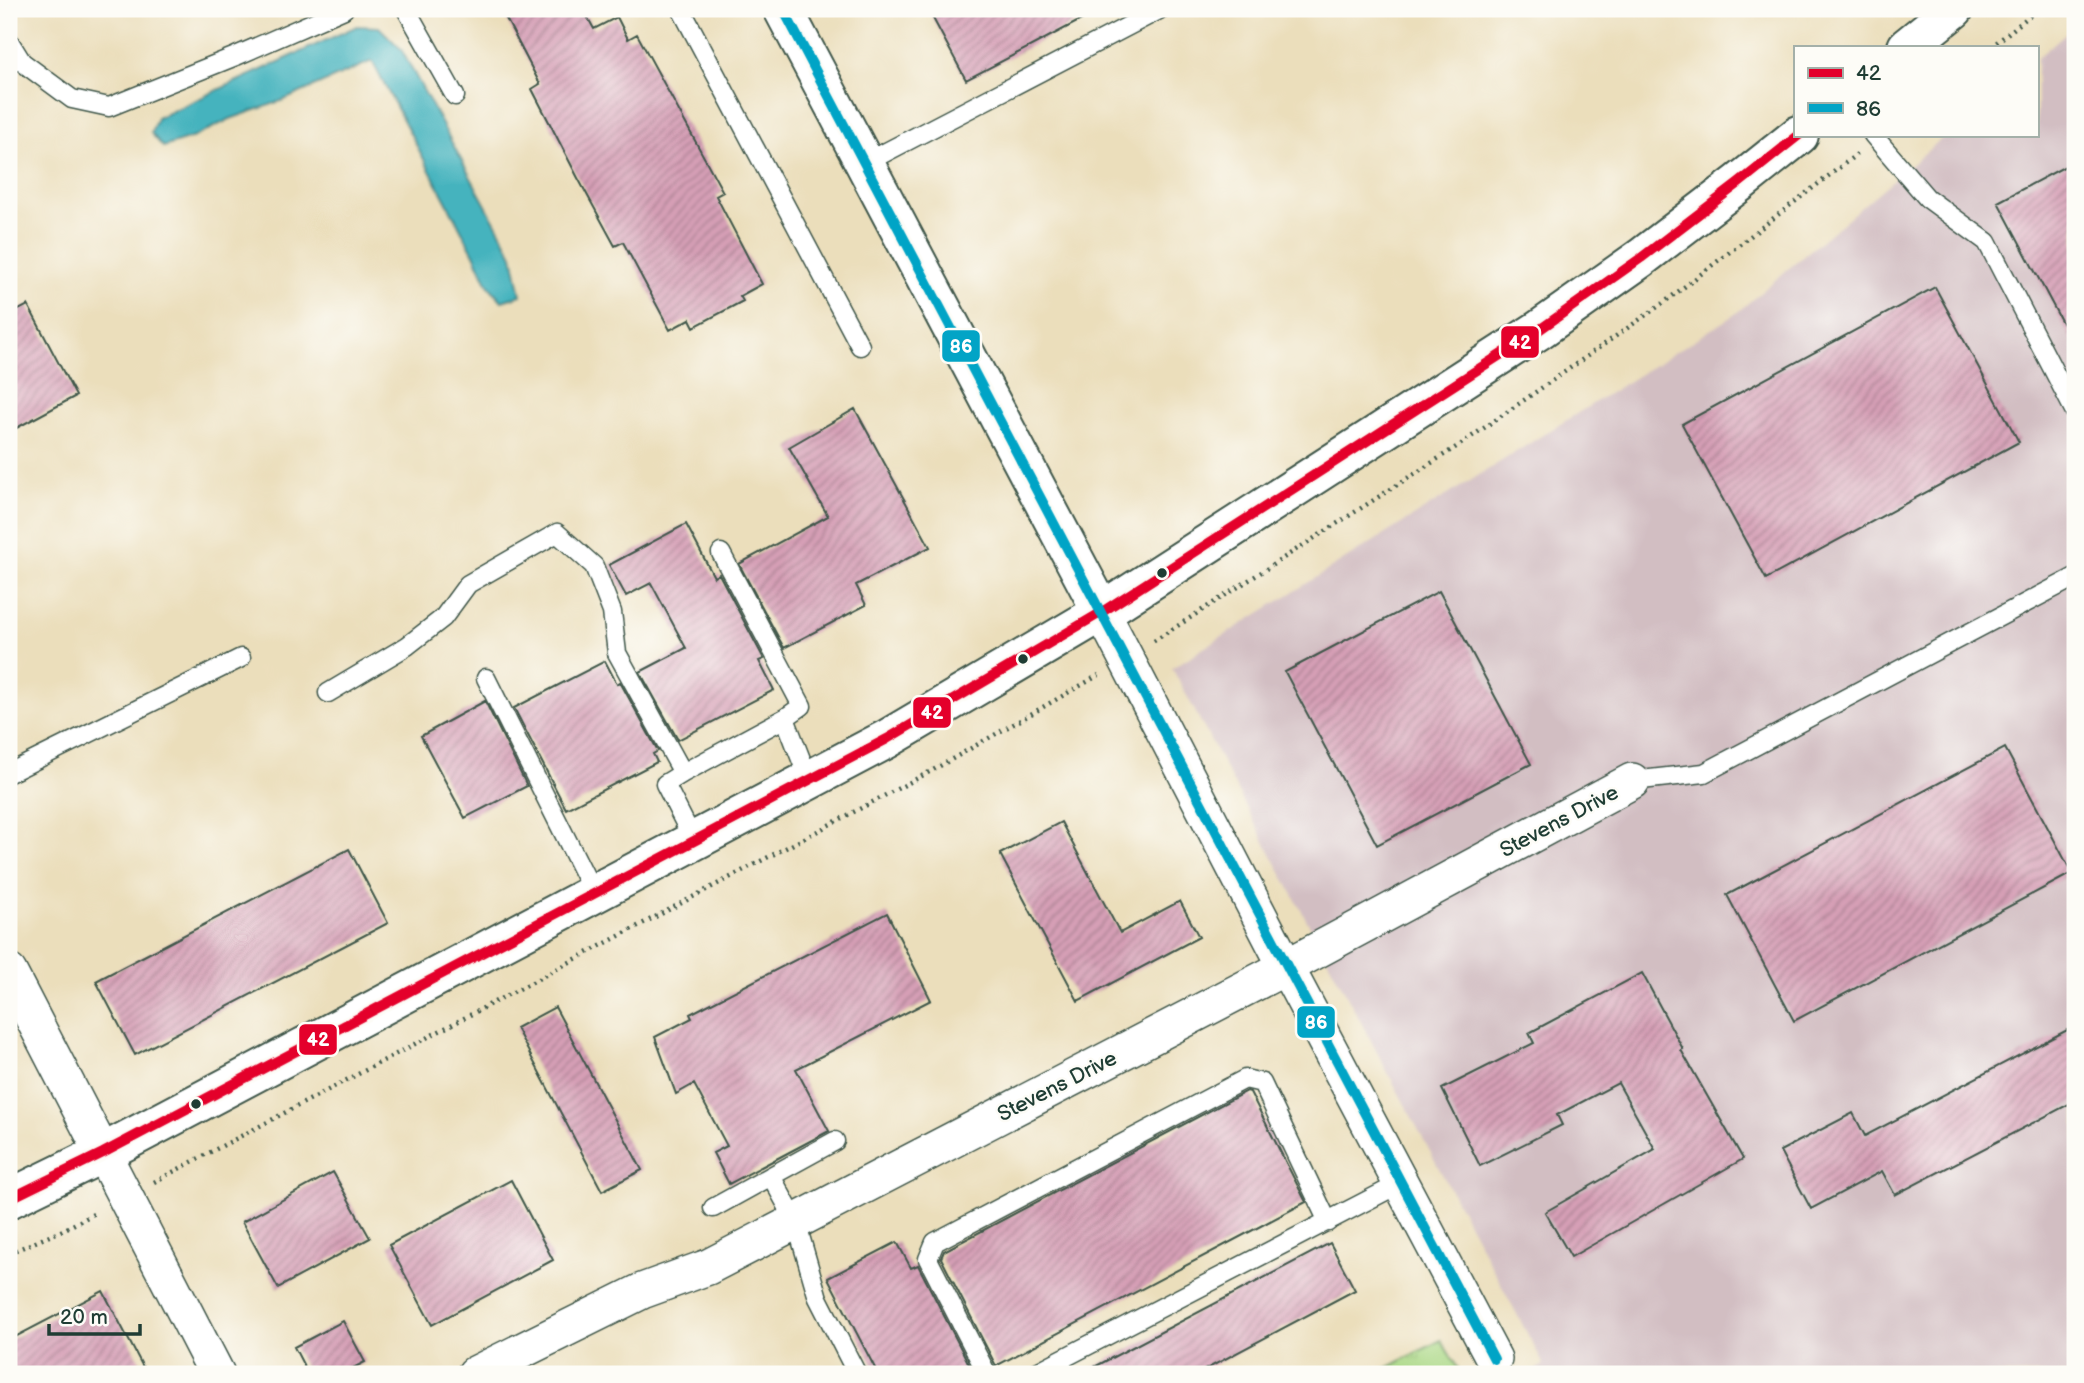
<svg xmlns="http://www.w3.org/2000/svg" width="2084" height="1383" font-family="'Balsamiq Sans',sans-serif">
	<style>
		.industrial { fill: #d2bec2 }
		.park { fill: url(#park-tufts); stroke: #648a5c; stroke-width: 2 }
		.water { fill: #44b3be; stroke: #327879; stroke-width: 2 }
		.building { fill: url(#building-hatch) }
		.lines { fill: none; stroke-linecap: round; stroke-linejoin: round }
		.service-casing { stroke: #3e5548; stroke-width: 21 }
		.minor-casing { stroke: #3e5548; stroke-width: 38 }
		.tertiary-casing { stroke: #3e5548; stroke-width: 42 }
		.secondary-casing { stroke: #3e5548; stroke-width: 42 }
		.path { stroke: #3e5548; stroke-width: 4.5; stroke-dasharray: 2 5; stroke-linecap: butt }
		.service { stroke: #fff; stroke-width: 18 }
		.minor { stroke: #fff; stroke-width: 35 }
		.tertiary { stroke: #fff; stroke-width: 38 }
		.secondary { stroke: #fff; stroke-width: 38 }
		.bus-1-casing { stroke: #fdfcf7; stroke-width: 16 }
		.bus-2-casing { stroke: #fdfcf7; stroke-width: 16 }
		.bus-1 { stroke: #e4002b; stroke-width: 10 }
		.bus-2 { stroke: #02a4c6; stroke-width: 10 }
		.bus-dot { fill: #1f3d34; stroke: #fdfcf7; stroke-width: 2.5 }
		.labels { text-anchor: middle; stroke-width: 5; stroke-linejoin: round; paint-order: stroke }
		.street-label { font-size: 21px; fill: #1f3d34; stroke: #fdfcf7 }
		.line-badge { stroke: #fdfcf7; stroke-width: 2.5 }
		.badge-label { font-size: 19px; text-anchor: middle; font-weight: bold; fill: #fff }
	</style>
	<defs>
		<pattern id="park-tufts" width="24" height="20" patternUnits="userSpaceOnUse" patternTransform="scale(1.75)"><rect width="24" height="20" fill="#aad885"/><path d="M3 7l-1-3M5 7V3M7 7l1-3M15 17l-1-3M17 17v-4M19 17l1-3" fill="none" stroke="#92ba73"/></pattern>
		<pattern id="building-hatch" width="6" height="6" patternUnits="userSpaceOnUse" patternTransform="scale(1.75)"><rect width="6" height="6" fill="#d69fb6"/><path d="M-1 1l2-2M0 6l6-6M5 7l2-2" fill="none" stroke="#ad8395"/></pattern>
	</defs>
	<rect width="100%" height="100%" fill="#fdfcf7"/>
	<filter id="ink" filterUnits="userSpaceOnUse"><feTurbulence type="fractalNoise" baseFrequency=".0143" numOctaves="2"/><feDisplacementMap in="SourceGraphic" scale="14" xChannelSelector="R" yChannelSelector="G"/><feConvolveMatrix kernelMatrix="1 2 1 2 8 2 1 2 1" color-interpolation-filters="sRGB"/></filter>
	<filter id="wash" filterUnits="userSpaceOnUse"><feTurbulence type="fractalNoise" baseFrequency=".00686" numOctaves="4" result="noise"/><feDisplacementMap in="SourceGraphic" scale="28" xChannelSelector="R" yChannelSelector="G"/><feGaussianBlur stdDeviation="1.57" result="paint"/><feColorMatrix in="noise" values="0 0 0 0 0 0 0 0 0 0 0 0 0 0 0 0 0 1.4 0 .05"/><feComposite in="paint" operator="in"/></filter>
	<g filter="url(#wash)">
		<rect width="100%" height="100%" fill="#ebdebb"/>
		<path class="industrial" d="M 2075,25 L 2075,1374 L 1528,1374 L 1544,1365 L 1172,668 L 1734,315 L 1946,135 L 2037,135 L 2037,58 Z"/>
		<path class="park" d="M 1441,1340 L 1461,1374 L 1375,1374 Z"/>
		<path class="water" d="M 357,26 L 379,27 L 401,49 L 513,255 L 521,295 L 502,301 L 488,285 L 474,254 L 372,61 L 284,100 L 230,119 L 194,137 L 163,147 L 151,133 L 157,118 Z"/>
		<g id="blocks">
			<path class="building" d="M 501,9 L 583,9 L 594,29 L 617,17 L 628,39 L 637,34 L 723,192 L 716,196 L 762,284 L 740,296 L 743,301 L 694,327 L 690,319 L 670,330 L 623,242 L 615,246 L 578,178 L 532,89 L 540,84 Z
				M 928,9 L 1102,9 L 966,80 Z
				M 2075,161 L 2075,347 L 1998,202 Z
				M 1935,287 L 2019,442 L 1766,579 L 1682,424 Z
				M 28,305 L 76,396 L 9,432 L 9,315 Z
				M 855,409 L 930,547 L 856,585 L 866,605 L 784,648 L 739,564 L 828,516 L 789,447 Z
				M 686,524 L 714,577 L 719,574 L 764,659 L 759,661 L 774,690 L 678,740 L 640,672 L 686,648 L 651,583 L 626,596 L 609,565 Z
				M 1439,591 L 1531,764 L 1377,845 L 1285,672 Z
				M 605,661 L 617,684 L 620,682 L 658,751 L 653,754 L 657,762 L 566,809 L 514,708 Z
				M 485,701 L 527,786 L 465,818 L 421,736 Z
				M 2005,748 L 2072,873 L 1794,1021 L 1727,895 Z
				M 1061,822 L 1120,933 L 1180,901 L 1199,937 L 1078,1001 L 1000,854 Z
				M 349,849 L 388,923 L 135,1055 L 96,981 Z
				M 887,913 L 931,1000 L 796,1069 L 829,1131 L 729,1184 L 713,1153 L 727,1146 L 694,1084 L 676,1094 L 655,1037 L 692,1018 L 690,1014 Z
				M 1642,973 L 1683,1049 L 1681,1050 L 1743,1159 L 1571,1257 L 1545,1212 L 1655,1149 L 1618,1083 L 1557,1115 L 1562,1125 L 1480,1166 L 1442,1089 L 1534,1043 L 1529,1033 Z
				M 555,1007 L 642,1170 L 602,1191 L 516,1028 Z
				M 2075,1026 L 2075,1101 L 1895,1195 L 1882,1171 L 1811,1209 L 1780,1151 L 1853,1113 L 1865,1136 Z
				M 1247,1091 L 1250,1092 L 1306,1202 L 996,1366 L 941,1258 L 944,1251 Z
				M 333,1172 L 370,1238 L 278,1288 L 242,1222 Z
				M 511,1180 L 553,1260 L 432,1325 L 389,1245 Z
				M 897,1242 L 911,1268 L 918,1265 L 974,1374 L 878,1374 L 828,1278 Z
				M 1330,1243 L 1355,1290 L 1197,1374 L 1081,1374 Z
				M 103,1291 L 143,1367 L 129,1374 L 9,1374 L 9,1340 Z
				M 343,1321 L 365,1362 L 341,1374 L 308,1374 L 294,1347 Z"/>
		</g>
	</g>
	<g filter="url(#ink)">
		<use href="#blocks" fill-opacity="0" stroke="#3e5548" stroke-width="2"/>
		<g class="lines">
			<g class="service-casing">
				<path id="service" d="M 406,9 L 455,96
					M 681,9 L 860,346
					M 9,41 L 22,62 L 72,99 L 109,107 L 236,56 L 344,9
					M 1873,135 L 1927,198 L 1987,242 L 2075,412
					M 865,163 L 1161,9
					M 721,553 L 802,706 L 785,718 L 809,780
					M 486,678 L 594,894
					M 328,693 L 407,646 L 443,618 L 468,584 L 557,533 L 594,566 L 612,612 L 617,653 L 683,773 L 665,784 L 694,841
					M 9,773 L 241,658
					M 683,773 L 785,718
					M 1632,781 L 1704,773 L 2075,577
					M 771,1176 L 796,1222 L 818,1298 L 857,1374
					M 713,1208 L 835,1141
					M 987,1374 L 928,1259 L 935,1242 L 1245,1079 L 1262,1083 L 1328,1222
					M 1033,1374 L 1401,1183"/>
			</g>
			<g class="minor-casing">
				<path id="minor" d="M 1102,612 L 1286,967 L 1494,1359
					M 9,972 L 217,1374
					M 475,1374 L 642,1291 L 708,1267 L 1286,967 L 1632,781"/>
			</g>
			<g class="tertiary-casing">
				<path id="tertiary" d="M 783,9 L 1102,612"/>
			</g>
			<g class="secondary-casing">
				<path id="secondary" d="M 1907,47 L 1954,9
					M 9,1199 L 103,1153 L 887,739 L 1102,612 L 1539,330 L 1641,258 L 1739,183 L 1799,135"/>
			</g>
			<path class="path" d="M 1991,47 L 2038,9
				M 1154,641 L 1461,444 L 1662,304 L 1857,154
				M 154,1182 L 933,770 L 1099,675
				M 9,1253 L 59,1232 L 97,1212"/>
			<use href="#service" class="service"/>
			<use href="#minor" class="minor"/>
			<use href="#tertiary" class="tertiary"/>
			<use href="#secondary" class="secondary"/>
			<g class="bus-1-casing">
				<path id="bus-1" d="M 9,1199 L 103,1153 L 887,739 L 1102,612 L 1539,330 L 1641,258 L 1739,183 L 1799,135"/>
			</g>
			<g class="bus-2-casing">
				<path id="bus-2" d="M 783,9 C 1022,458 1255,910 1494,1359"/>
			</g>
			<use href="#bus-1" class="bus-1"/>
			<use href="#bus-2" class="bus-2"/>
		</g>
	</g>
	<g class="bus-dot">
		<circle cx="1162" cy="573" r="6"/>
		<circle cx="1023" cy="659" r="6"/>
		<circle cx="196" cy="1104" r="6"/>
	</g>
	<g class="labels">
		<g class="street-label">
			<text transform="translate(1559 821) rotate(-28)" y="7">Stevens Drive</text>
			<text transform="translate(1057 1086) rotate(-27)" y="7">Stevens Drive</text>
		</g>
	</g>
	<g class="line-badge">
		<rect x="1500" y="325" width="40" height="34" rx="7" fill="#e4002b"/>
		<rect x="941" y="329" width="40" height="34" rx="7" fill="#02a4c6"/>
		<rect x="912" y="696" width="40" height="33" rx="7" fill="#e4002b"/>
		<rect x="1296" y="1005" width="40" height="34" rx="7" fill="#02a4c6"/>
		<rect x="298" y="1023" width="40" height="33" rx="7" fill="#e4002b"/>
	</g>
	<g class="badge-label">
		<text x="1520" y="349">42</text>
		<text x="961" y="353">86</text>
		<text x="932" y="719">42</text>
		<text x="1316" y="1029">86</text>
		<text x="318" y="1046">42</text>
	</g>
	<rect width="2084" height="1383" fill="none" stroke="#fdfcf7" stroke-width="35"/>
	<rect x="1794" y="46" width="245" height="91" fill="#fdfcf7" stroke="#a4b0a9" stroke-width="2"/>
	<rect x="1808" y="68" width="35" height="10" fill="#e4002b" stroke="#a4b0a9" stroke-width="2"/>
	<text x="1856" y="80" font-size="21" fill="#1f3d34">42</text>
	<rect x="1808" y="103" width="35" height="10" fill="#02a4c6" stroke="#a4b0a9" stroke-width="2"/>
	<text x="1856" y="116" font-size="21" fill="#1f3d34">86</text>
	<path d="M49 1324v10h91v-10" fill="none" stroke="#1f3d34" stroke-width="3.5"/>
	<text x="60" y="1324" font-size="21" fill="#1f3d34" stroke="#fdfcf7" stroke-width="5" paint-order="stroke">20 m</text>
</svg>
